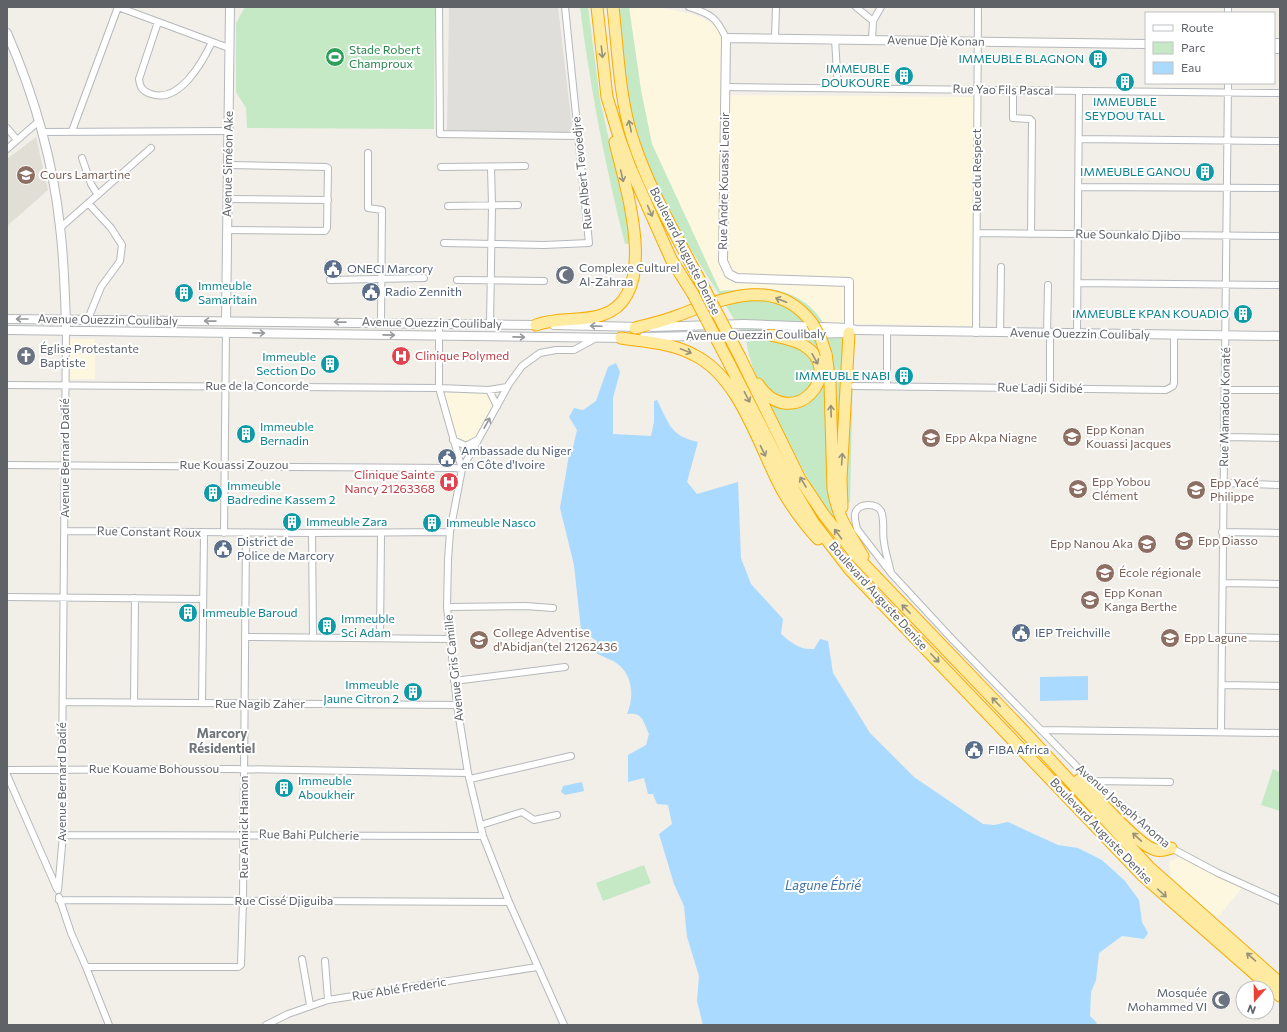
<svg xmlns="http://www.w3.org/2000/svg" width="1287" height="1032" font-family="Commissioner,sans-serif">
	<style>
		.commercial { fill: #fef7e0 }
		.industrial { fill: #e0deda }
		.education { fill: #e1ded6 }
		.green { fill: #c5e8c5 }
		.water { fill: #aadaff }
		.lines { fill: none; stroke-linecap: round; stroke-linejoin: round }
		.minor-casing { stroke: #b5b8bc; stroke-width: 8 }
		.tertiary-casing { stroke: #b5b8bc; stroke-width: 10 }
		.trunk-casing { stroke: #f9ab00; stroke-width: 13 }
		.minor { stroke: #fff; stroke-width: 6 }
		.tertiary { stroke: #fff; stroke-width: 8 }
		.trunk { stroke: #feeaa1; stroke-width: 11 }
		.trunk-bridge-casing { stroke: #f9ab00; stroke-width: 13; stroke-linecap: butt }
		.trunk-bridge { stroke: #feeaa1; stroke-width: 11 }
		.oneway { stroke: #97927c }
		.oneway2 { stroke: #979a9d }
		.labels { text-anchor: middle; stroke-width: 4; stroke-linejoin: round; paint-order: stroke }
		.street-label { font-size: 12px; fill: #5f6368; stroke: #fff }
		.leisure-label { font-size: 12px; fill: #27864d; stroke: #fff; text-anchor: start }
		.culture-label { font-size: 12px; fill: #0d838f; stroke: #fff; text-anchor: start }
		.education-label { font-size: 12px; fill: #785e54; stroke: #fff; text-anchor: start }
		.worship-label { font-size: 12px; fill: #5b616d; stroke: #fff; text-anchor: start }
		.service-label { font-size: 12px; fill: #4e5e75; stroke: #fff; text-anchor: start }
		.health-label { font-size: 12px; fill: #be3a42; stroke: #fff; text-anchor: start }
		.neighbourhood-label { font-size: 13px; font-weight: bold; fill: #70757a; stroke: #fff }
		.water-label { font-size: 13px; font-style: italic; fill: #4174aa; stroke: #fff }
	</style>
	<rect width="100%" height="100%" fill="#f1efe8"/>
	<path class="commercial" d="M 629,7 L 657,7 L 692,14 L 715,24 L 722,40 L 721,95 L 974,97 L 972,326 L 823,323 L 808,305 L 791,294 L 772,288 L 720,291 L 652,144 L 641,90 Z
		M 70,339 L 95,339 L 95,379 L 70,379 Z
		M 444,393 L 489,393 L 494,404 L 473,442 L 458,440 Z
		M 1179,857 L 1242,888 L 1218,917 L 1196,904 L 1191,895 L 1174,881 L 1171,875 L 1169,862 Z"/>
	<path class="industrial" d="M 449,7 L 558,7 L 572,127 L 569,132 L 447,131 Z"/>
	<path class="education" d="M 36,137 L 48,190 L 7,226 L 7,159 Z"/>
	<path class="green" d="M 245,7 L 435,7 L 434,129 L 247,128 L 246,108 L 236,92 L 236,23 Z
		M 580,7 L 588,7 L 600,100 L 632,243 L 625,244 C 605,166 590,87 580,7 Z
		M 626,7 L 629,7 L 641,90 L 652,144 L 720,291 C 753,289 775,283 804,302 C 811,307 819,315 823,323 L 854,324 L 850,502 L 833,518 C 816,498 805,473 792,449 C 774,415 752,378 746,340 C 710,274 656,207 635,134 C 624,94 621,51 616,10 Z
		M 1273,769 L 1280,772 L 1280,811 L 1261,805 Z
		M 644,865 L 651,883 L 603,901 L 596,883 Z"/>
	<path class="water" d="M 616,363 L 620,372 L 613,398 L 613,434 L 651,436 L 654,422 L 654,401 L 657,400 C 669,423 670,436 698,442 L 687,482 L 697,494 L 738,482 L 741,558 L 751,584 L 783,619 L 781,634 C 792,643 799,650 814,649 L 820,639 L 828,641 L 833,673 L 870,733 L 914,777 L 983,824 L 994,825 L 1008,822 L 1058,845 L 1078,848 L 1102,860 L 1125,881 L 1139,900 L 1142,922 L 1148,933 L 1144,939 L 1122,936 L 1099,953 L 1096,980 L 1091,992 L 1090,1016 L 1097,1023 L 1095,1025 L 703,1025 L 697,1001 L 699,976 L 687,937 L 684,906 L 674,884 L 659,834 L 672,824 L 668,805 L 657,804 L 653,794 L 648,794 L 644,778 L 628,782 L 628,755 L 646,745 L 649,734 C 643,721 643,712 627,714 C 634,698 633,677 619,665 C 613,660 603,657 596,653 L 597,641 L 581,630 L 574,565 L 560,508 L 569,455 L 573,447 L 577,430 L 569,417 L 574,408 L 583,410 L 596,401 L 608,367 Z
		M 1088,676 L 1088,700 L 1040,701 L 1040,677 Z
		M 582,782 L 584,791 L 565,795 L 561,792 L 563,786 Z"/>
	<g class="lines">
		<g class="minor-casing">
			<path id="minor" d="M 118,7 L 229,48
				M 439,7 L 440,134 L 579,136
				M 689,7 C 711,14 716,17 726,38
				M 856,7 L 873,21
				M 1228,13 L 1228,7
				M 158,22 L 139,79 C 140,87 142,91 151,94 C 179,104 202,63 212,42
				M 775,38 L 776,7
				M 835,39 L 838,89
				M 872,40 L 873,21 L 881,7
				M 726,87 L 1280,93
				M 1013,90 L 1013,118 L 1030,119 L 1032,121 L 1031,234
				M 7,128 L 17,140
				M 72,131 L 118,7
				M 42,132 L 228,131
				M 1079,139 L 1280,141
				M 7,149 L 39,121
				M 368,153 L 368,208 L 382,210 L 381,323
				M 82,158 L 91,184 L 98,195
				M 441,167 L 525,166
				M 1078,187 L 1280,188
				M 227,199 L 328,200
				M 448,206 L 518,205
				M 61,227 L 151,148
				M 227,230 L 325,231 L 327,228 L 328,168 L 326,167 L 228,165
				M 977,233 L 1280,236
				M 444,243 L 544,245 L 589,243 L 565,7
				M 330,280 L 424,278
				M 457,280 L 544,281
				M 1078,283 L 1280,285
				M 88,319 L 101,287 L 120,261 L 122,245 L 111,228 L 88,203
				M 439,324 L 439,388 L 462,469
				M 490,324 L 492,206 L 491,167
				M 976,333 L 978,7
				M 1000,333 L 1001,267
				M 1047,334 L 1048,285
				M 1077,334 L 1079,91
				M 7,385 L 439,388 L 489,390 L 507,387
				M 854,386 L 1166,390 L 1173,386 L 1174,383 L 1174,335
				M 887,387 L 887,331
				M 1050,388 L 1050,334
				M 489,390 L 497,406
				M 1225,390 L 1280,390
				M 1225,437 L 1280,438
				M 453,440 L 466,446 L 477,440
				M 7,465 L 455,468 L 462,469
				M 1223,483 L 1280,485
				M 64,531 L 312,533 L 450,532
				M 1222,532 L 1280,533
				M 224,533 L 226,332
				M 312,533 L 313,637
				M 891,573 C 889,563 885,552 884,542 C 882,532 885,520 881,511 C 876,503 861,503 856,511 C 853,516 856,523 857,529 L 891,573 L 952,639 L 1091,781 L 1171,848 L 1218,873 L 1280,901
				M 1223,583 L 1280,584
				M 7,597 L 203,599
				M 447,607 L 525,606 L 553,608
				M 245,637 L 449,639
				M 1223,637 L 1280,638
				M 380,638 L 381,533
				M 454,681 L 565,667
				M 1222,685 L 1280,686
				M 63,702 L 457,705
				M 134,703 L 135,598
				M 202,703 L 204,533
				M 1041,730 L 1280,733
				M 1221,732 L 1228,83
				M 7,770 L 233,769 L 468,773
				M 7,775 L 57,889
				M 470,779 L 571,756
				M 1091,781 L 1170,782
				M 481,825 L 522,812 L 534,820 L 557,815
				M 63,835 L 483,836
				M 58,890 L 63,835 L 62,769 L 66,330
				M 59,897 L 71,933 L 86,967 L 109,1025
				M 59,900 L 509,902
				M 302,959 L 310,1005
				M 325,961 L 328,1000
				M 86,967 L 238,967 L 241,965 L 243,901 L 246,533
				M 266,1025 L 288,1014 L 328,1000 L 537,967
				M 564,1025 L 509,902 L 483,836 L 468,773 L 457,705 L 447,607 L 448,560 L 450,532 L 462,469 L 509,384 L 522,366 L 540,353 L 556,350 L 574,350 L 596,338"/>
		</g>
		<g class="tertiary-casing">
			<path id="tertiary" d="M 7,33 C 34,95 53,160 60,227 C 64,259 65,292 66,325
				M 1274,43 L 1280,43
				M 1274,49 L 1280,49
				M 7,319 L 540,325
				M 226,321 L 230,7
				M 554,325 L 640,327
				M 652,327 L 744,324 L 849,328 L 856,330 L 1280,336
				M 7,330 L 626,338
				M 849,332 L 849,282 L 737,278 L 729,274 L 723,261 L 726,38 L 1146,44
				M 644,337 L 850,333"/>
		</g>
		<g class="trunk-casing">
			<path id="trunk" d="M 597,7 L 607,97 L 620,140 L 630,167 L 671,259 L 693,294
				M 613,7 C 618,50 619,95 632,137 C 649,190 678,239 704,288
				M 536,325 C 557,317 581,322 602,315 C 662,296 625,186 615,142
				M 635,328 C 650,324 665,321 679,315 C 723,299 776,275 812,323
				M 621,338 C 645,342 672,343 694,355 C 740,377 759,447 782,490 C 792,507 804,524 818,539
				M 826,354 L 830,383 L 833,489 C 838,518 848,531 863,556
				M 740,357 L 800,479 L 824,515 L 859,559 L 1023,730 L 1149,867 L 1280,983
				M 729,363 L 791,485 L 813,522 L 850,570 L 1142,875 L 1280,996
				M 758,384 C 792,435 849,372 803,345 C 793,339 782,338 771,335
				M 842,507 L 841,479 L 849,333
				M 1079,780 C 1095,795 1136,843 1153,849 C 1159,852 1165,850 1171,848"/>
		</g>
		<use href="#minor" class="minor"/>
		<use href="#tertiary" class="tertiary"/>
		<use href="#trunk" class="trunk"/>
		<g class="trunk-bridge-casing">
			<path id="trunk-bridge" d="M 704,288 L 740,357
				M 693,294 L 729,363
				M 812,323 L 821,339 L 826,354"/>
		</g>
		<use href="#trunk-bridge" class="trunk-bridge"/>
	</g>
	<defs><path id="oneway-shaft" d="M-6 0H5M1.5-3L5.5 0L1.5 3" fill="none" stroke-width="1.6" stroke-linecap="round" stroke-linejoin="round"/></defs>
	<g class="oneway">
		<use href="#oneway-shaft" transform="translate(602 52) rotate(83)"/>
		<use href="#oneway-shaft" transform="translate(630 126) rotate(-102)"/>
		<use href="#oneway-shaft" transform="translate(622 176) rotate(77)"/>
		<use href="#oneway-shaft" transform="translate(650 211) rotate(66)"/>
		<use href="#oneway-shaft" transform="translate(781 300) rotate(-159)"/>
		<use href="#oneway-shaft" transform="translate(686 351) rotate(22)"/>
		<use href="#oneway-shaft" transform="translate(815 359) rotate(61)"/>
		<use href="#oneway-shaft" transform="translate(747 397) rotate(63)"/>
		<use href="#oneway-shaft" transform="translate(831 411) rotate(-92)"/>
		<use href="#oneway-shaft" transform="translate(763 451) rotate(64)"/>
		<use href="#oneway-shaft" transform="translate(842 459) rotate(-86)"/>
		<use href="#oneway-shaft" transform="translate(803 482) rotate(-121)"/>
		<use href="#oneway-shaft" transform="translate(838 534) rotate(-127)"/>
		<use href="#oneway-shaft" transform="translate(906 609) rotate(-134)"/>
		<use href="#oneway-shaft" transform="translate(935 658) rotate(46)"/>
		<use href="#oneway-shaft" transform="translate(996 702) rotate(-134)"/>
		<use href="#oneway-shaft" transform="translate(1137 837) rotate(-137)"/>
		<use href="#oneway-shaft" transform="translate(1162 893) rotate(42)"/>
		<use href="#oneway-shaft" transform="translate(1251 957) rotate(-139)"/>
	</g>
	<g class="oneway2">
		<use href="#oneway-shaft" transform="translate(22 319) rotate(-180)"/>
		<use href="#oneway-shaft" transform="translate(210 321) rotate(-179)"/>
		<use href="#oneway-shaft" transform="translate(340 322) rotate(-179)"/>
		<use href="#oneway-shaft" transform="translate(596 326) rotate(-178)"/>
		<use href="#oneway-shaft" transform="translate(259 333) rotate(1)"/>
		<use href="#oneway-shaft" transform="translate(389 335) rotate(1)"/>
		<use href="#oneway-shaft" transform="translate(519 337) rotate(1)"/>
		<use href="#oneway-shaft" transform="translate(487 423) rotate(-61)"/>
	</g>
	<defs>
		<g id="stadium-disc" transform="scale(1)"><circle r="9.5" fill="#2e9e5b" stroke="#fff"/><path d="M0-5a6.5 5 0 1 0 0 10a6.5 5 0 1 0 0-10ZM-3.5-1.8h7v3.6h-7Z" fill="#fff"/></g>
		<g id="building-disc" transform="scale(1)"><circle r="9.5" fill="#0f9aa8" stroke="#fff"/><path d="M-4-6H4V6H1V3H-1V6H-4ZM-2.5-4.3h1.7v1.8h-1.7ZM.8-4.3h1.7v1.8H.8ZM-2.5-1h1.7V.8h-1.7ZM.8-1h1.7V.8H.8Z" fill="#fff"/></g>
		<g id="school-disc" transform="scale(1)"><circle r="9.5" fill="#8d6e63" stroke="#fff"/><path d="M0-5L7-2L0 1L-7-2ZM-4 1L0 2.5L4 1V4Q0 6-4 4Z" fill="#fff"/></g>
		<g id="civic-disc" transform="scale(1)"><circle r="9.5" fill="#5c6f8a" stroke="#fff"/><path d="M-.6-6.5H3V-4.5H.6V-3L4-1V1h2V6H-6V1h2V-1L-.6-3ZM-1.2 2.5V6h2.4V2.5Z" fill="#fff"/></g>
		<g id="mosque-disc" transform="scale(1)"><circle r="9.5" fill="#6b7280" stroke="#fff"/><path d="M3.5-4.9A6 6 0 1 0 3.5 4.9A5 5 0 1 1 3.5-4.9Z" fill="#fff"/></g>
		<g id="church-disc" transform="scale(1)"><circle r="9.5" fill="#6b7280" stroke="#fff"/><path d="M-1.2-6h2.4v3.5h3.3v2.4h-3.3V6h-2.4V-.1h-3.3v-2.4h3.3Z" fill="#fff"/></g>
		<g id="hospital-disc" transform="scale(1)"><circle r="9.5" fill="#e0444e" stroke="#fff"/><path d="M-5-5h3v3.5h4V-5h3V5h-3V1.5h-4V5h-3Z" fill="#fff"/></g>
		<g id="university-disc" transform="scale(1)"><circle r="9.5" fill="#8d6e63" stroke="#fff"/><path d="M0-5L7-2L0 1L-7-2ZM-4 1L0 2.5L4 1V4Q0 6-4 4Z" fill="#fff"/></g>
	</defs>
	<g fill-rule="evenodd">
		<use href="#stadium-disc" x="335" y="57"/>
		<use href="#building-disc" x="1098" y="59"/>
		<use href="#building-disc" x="904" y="76"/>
		<use href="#building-disc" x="1125" y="82"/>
		<use href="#building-disc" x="1205" y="172"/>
		<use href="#school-disc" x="26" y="175"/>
		<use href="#civic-disc" x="333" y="269"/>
		<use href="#mosque-disc" x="565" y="275"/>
		<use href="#civic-disc" x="371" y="292"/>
		<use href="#building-disc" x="184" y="293"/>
		<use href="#building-disc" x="1243" y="314"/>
		<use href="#church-disc" x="26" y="356"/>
		<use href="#hospital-disc" x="401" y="356"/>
		<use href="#building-disc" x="330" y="364"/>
		<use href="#building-disc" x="904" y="376"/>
		<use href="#building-disc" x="246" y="434"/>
		<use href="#school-disc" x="1072" y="437"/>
		<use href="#school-disc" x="931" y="438"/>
		<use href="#civic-disc" x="447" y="458"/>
		<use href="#hospital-disc" x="449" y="482"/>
		<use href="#school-disc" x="1078" y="489"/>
		<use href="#school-disc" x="1196" y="490"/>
		<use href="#building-disc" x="213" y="493"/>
		<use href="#building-disc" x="292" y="522"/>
		<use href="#building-disc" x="432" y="523"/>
		<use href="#school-disc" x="1184" y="541"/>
		<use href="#school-disc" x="1147" y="544"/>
		<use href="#civic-disc" x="223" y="549"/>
		<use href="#school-disc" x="1105" y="573"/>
		<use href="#school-disc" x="1090" y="600"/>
		<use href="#building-disc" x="188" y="613"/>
		<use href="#building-disc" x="327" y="626"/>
		<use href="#civic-disc" x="1021" y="633"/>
		<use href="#school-disc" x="1170" y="638"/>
		<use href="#university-disc" x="479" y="640"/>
		<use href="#building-disc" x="413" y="692"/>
		<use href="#civic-disc" x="974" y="750"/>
		<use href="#building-disc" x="284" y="788"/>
		<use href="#mosque-disc" x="1221" y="1000"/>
	</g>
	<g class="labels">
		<g class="street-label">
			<text transform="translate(936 41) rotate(1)" y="4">Avenue Djè Konan</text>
			<text transform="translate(1003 90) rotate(1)" y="4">Rue Yao Fils Pascal</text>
			<text transform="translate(228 164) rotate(-89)" y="4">Avenue Siméon Ake</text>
			<text transform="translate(977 170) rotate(-90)" y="4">Rue du Respect</text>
			<text transform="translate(582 173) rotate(-96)" y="4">Rue Albert Tevoedjre</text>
			<text transform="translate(724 181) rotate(-89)" y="4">Rue Andre Kouassi Lenoir</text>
			<text transform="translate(1128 235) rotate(1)" y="4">Rue Sounkalo Djibo</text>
			<text transform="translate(685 251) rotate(63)" y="4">Boulevard Auguste Denise</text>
			<text transform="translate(108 320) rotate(1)" y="4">Avenue Ouezzin Coulibaly</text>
			<text transform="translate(432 323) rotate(1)" y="4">Avenue Ouezzin Coulibaly</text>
			<text transform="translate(1080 334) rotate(1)" y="4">Avenue Ouezzin Coulibaly</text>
			<text transform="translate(756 335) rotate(-1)" y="4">Avenue Ouezzin Coulibaly</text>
			<text x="257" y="390">Rue de la Concorde</text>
			<text transform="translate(1040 388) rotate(1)" y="4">Rue Ladji Sidibé</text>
			<text transform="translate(1225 407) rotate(-89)" y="4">Rue Mamadou Konaté</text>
			<text transform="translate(65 458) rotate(-90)" y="4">Avenue Bernard Dadié</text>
			<text x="234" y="469">Rue Kouassi Zouzou</text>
			<text transform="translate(149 532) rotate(1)" y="4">Rue Constant Roux</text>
			<text transform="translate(878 596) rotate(48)" y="4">Boulevard Auguste Denise</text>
			<text transform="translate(454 668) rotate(-96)" y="4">Avenue Gris Camille</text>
			<text x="260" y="708">Rue Nagib Zaher</text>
			<text x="154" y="773">Rue Kouame Bohoussou</text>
			<text transform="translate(62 782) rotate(-90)" y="4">Avenue Bernard Dadié</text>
			<text transform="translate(1123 806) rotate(41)" y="4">Avenue Joseph Anoma</text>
			<text transform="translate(244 827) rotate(-90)" y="4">Rue Annick Hamon</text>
			<text transform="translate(1101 831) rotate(46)" y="4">Boulevard Auguste Denise</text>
			<text transform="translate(309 835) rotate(1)" y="4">Rue Bahi Pulcherie</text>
			<text x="284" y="905">Rue Cissé Djiguiba</text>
			<text transform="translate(399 989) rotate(-9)" y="4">Rue Ablé Frederic</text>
		</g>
		<g class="leisure-label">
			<text x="349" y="54">Stade Robert<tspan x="349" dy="14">Champroux</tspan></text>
		</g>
		<g class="culture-label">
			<text x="1084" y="63" text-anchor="end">IMMEUBLE BLAGNON</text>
			<text x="890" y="73" text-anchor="end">IMMEUBLE<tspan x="890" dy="14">DOUKOURE</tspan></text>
			<text x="1125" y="106" text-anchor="middle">IMMEUBLE<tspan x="1125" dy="14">SEYDOU TALL</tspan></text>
			<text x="1191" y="176" text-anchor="end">IMMEUBLE GANOU</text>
			<text x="198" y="290">Immeuble<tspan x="198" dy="14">Samaritain</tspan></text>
			<text x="1229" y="318" text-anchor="end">IMMEUBLE KPAN KOUADIO</text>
			<text x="316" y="361" text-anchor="end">Immeuble<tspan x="316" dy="14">Section Do</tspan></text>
			<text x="890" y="380" text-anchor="end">IMMEUBLE NABI</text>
			<text x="260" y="431">Immeuble<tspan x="260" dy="14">Bernadin</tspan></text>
			<text x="227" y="490">Immeuble<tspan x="227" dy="14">Badredine Kassem 2</tspan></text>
			<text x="306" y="526">Immeuble Zara</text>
			<text x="446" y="527">Immeuble Nasco</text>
			<text x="202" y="617">Immeuble Baroud</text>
			<text x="341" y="623">Immeuble<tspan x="341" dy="14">Sci Adam</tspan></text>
			<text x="399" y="689" text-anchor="end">Immeuble<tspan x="399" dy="14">Jaune Citron 2</tspan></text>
			<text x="298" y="785">Immeuble<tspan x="298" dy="14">Aboukheir</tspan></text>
		</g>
		<g class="education-label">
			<text x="40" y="179">Cours Lamartine</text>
			<text x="1086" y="434">Epp Konan<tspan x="1086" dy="14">Kouassi Jacques</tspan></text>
			<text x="945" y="442">Epp Akpa Niagne</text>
			<text x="1092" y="486">Epp Yobou<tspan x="1092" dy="14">Clément</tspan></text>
			<text x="1210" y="487">Epp Yacé<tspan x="1210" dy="14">Philippe</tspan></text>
			<text x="1198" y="545">Epp Diasso</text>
			<text x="1133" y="548" text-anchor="end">Epp Nanou Aka</text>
			<text x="1119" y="577">École régionale</text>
			<text x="1104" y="597">Epp Konan<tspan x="1104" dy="14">Kanga Berthe</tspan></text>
			<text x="493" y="637">College Adventise<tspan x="493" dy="14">d'Abidjan(tel 21262436</tspan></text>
			<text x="1184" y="642">Epp Lagune</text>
		</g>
		<g class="worship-label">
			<text x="579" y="272">Complexe Culturel<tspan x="579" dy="14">Al-Zahraa</tspan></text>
			<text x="40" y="353">Église Protestante<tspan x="40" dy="14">Baptiste</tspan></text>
			<text x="1207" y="997" text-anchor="end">Mosquée<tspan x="1207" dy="14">Mohammed VI</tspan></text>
		</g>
		<g class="service-label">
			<text x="347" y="273">ONECI Marcory</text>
			<text x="385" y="296">Radio Zennith</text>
			<text x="461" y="455">Ambassade du Niger<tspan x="461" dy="14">en Côte d'Ivoire</tspan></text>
			<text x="237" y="546">District de<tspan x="237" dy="14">Police de Marcory</tspan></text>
			<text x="1035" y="637">IEP Treichville</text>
			<text x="988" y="754">FIBA Africa</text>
		</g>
		<g class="health-label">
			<text x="415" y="360">Clinique Polymed</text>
			<text x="435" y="479" text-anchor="end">Clinique Sainte<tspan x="435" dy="14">Nancy 21263368</tspan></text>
		</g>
		<g class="neighbourhood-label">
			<text x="222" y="738">Marcory<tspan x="222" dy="15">Résidentiel</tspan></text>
		</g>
		<g class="water-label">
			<text x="823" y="890">Lagune Ébrié</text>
		</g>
	</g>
	<rect width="1287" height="1032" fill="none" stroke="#5f6368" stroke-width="16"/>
	<rect x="1145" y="12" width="130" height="72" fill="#ffffff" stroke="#bfc1c3"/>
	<rect x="1153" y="25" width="20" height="6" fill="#ffffff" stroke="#bfc1c3"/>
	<text x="1181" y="32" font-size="12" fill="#5f6368">Route</text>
	<rect x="1153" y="42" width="20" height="12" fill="#c5e8c5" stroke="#bfc1c3"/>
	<text x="1181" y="52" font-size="12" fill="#5f6368">Parc</text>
	<rect x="1153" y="62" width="20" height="12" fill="#aadaff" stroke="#bfc1c3"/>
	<text x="1181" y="72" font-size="12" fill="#5f6368">Eau</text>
	<g transform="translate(1255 1000) rotate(200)"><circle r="19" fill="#ffffff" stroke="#bfc1c3"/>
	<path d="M0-3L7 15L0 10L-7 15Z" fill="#ea4335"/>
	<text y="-6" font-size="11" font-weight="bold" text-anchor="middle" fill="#5f6368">N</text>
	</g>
</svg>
